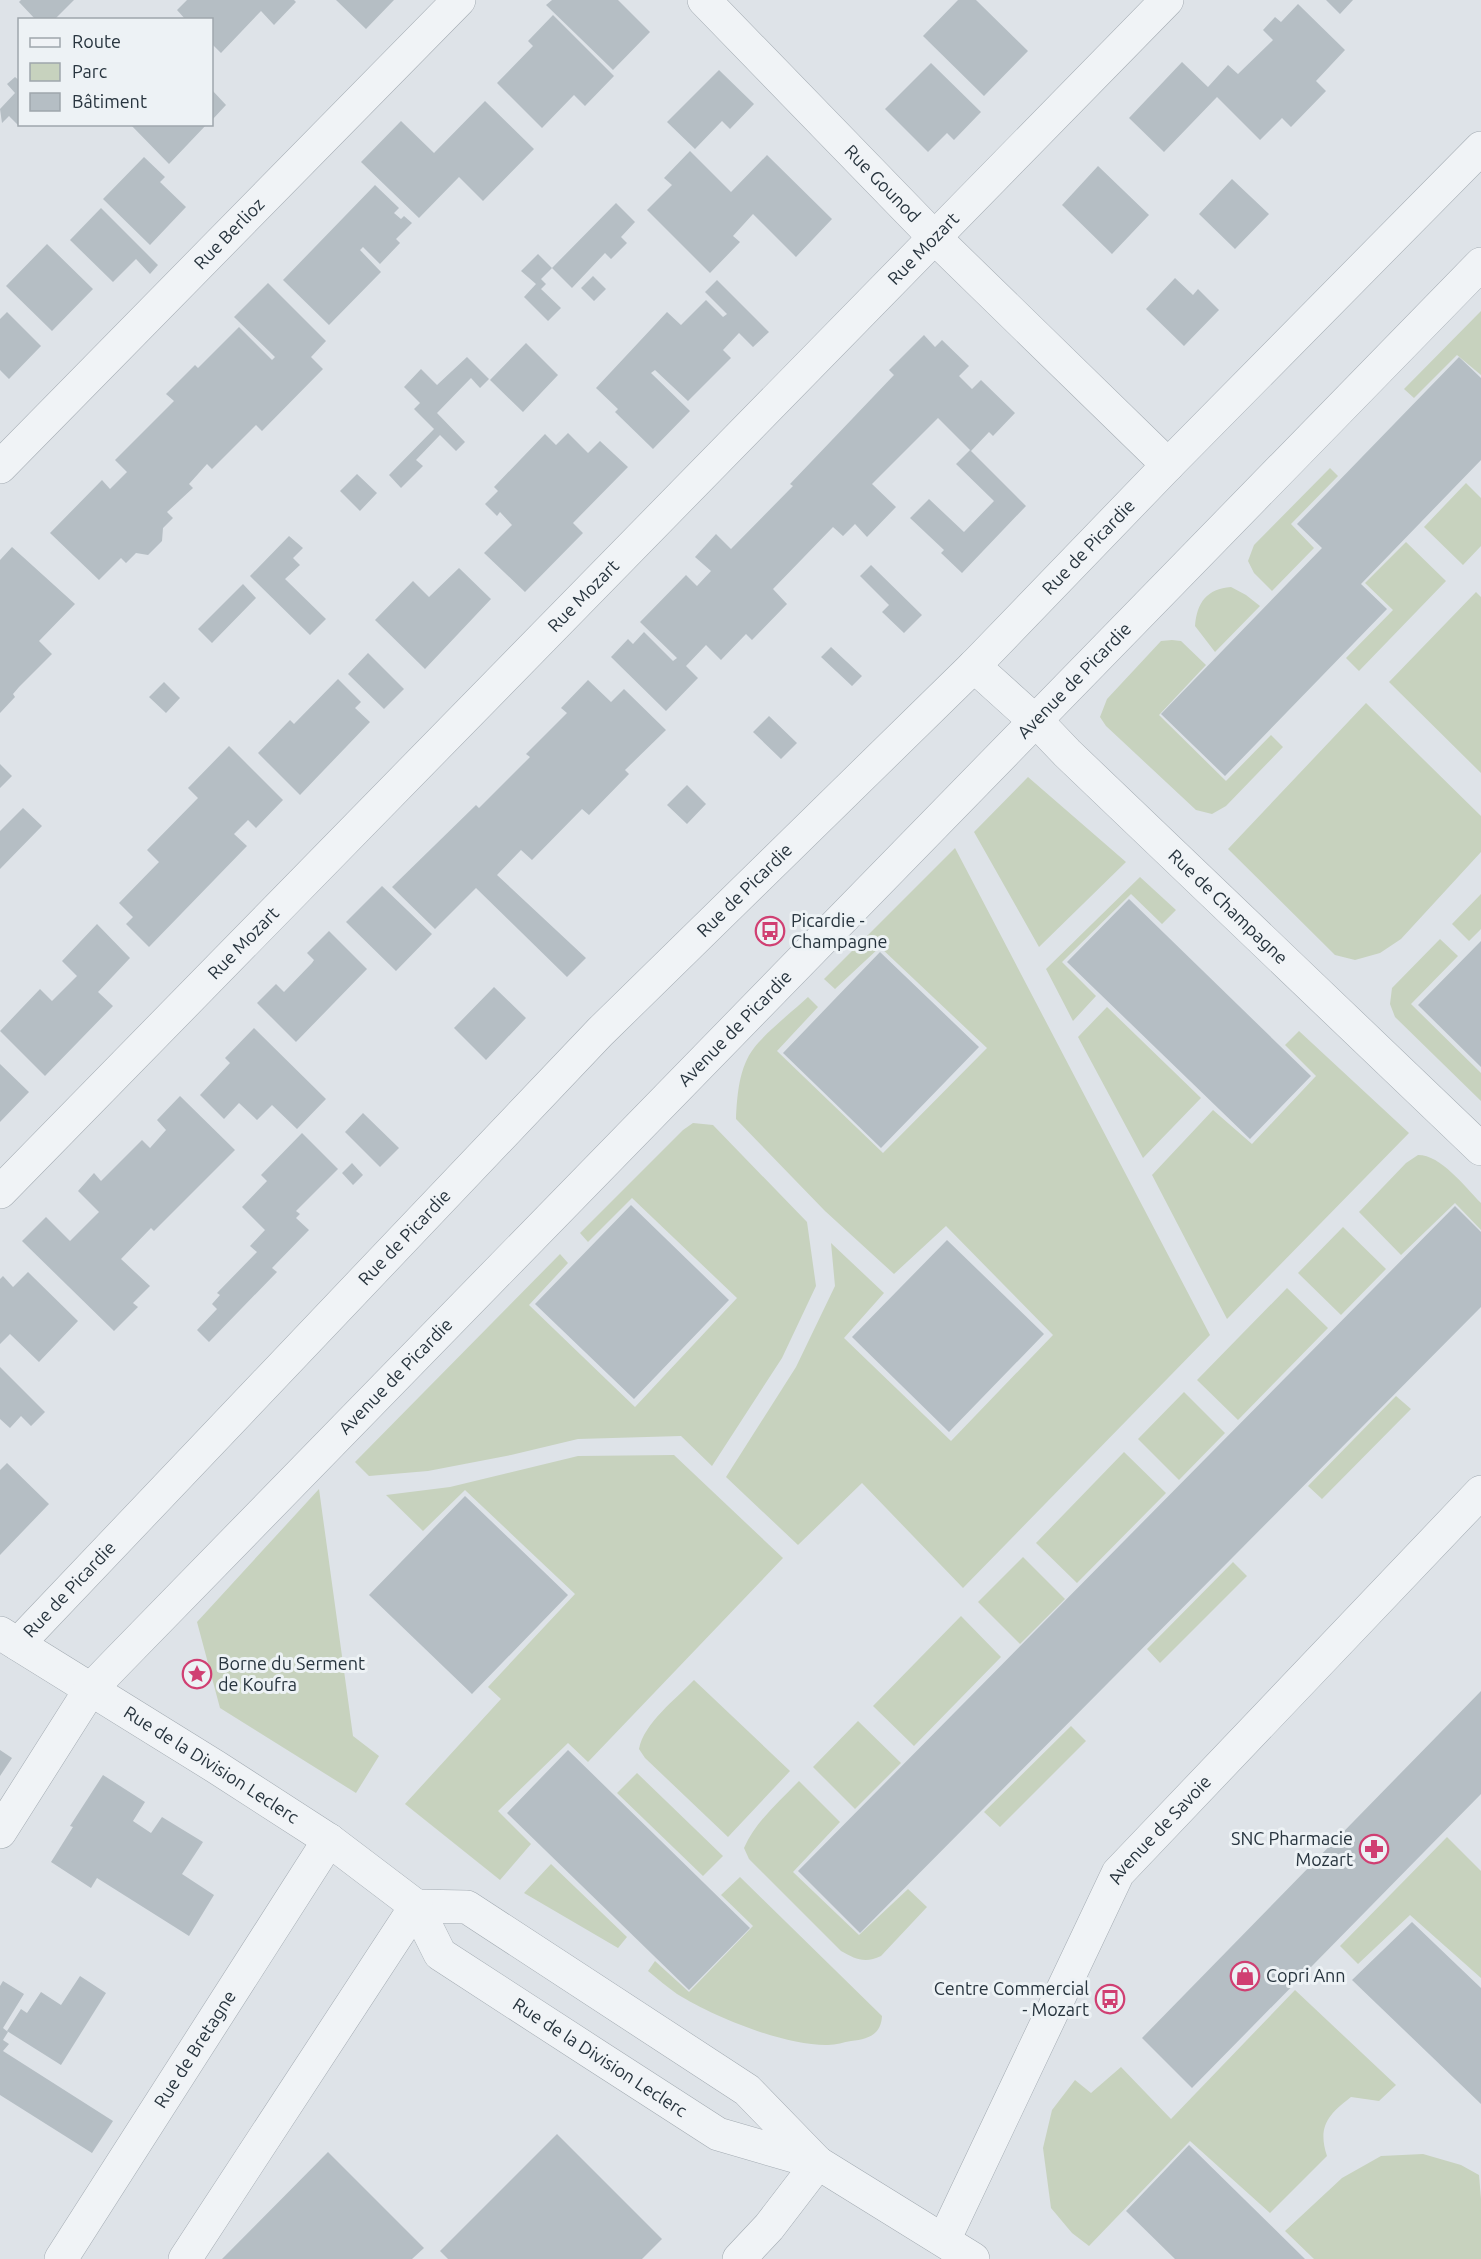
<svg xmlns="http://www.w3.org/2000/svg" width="1481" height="2259" font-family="Ubuntu,sans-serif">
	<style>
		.green { fill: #c7d2be }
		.building { fill: #b5bec4 }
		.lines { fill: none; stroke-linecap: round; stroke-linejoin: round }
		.minor-casing { stroke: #a3abb2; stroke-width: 34 }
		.minor { stroke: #f0f3f6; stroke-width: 33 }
		.labels { text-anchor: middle; stroke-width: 6; stroke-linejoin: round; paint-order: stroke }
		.street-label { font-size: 18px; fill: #27343e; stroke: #edf2f5 }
		.poi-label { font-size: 18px; fill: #27343e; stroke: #edf2f5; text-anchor: start }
	</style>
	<rect width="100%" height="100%" fill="#dee3e8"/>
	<path class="green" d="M 1481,311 L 1481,375 L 1457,355 L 1414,398 L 1404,389 Z
		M 1330,468 L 1338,476 L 1291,524 L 1314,548 L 1272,591 L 1254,573 L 1248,561 L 1254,545 Z
		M 1466,483 L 1481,498 L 1481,546 L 1463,565 L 1424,527 Z
		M 1406,542 L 1446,581 L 1359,671 L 1346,658 L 1393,610 L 1365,583 Z
		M 1231,587 L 1246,595 L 1260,606 L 1215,652 L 1195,626 C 1197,602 1207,589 1231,587 Z
		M 1476,592 L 1481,597 L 1481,773 L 1389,682 Z
		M 1172,640 L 1181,641 L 1206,665 L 1159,715 L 1226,781 L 1271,735 L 1283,747 L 1226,806 L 1212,814 L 1196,810 L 1106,726 L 1100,717 L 1107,699 L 1161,641 Z
		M 1366,703 L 1481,816 L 1481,852 L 1401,939 L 1380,953 L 1355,960 L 1335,955 L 1228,849 Z
		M 1028,777 L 1126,862 L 1039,947 L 974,832 Z
		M 955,848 L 1210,1335 L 963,1588 L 862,1483 L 798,1545 L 726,1477 L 796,1367 L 835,1286 L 831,1243 L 884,1293 L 844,1338 L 951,1441 L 1053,1335 L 946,1226 L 894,1274 L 825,1211 L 736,1119 C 737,1096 739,1067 754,1048 C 766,1032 793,1011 808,997 L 818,1007 L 777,1051 L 883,1153 L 987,1048 L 880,947 L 835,989 L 824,979 Z
		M 1140,877 L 1176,910 L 1162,924 L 1131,894 L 1062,962 L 1096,996 L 1073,1021 L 1046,969 Z
		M 1481,894 L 1481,929 L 1469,941 L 1452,924 Z
		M 1440,939 L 1458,956 L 1411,1004 L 1481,1073 L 1481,1101 L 1395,1017 L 1390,1004 L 1392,988 Z
		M 1107,1007 L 1201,1098 L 1143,1158 L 1078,1037 Z
		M 1299,1031 L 1409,1133 L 1227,1319 L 1152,1175 L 1213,1110 L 1252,1144 L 1316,1076 L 1285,1045 Z
		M 693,1123 L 713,1125 L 807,1222 L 816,1286 L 782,1358 L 712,1466 L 681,1436 L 578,1439 L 511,1455 L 428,1471 L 369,1476 L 355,1462 L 560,1254 L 568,1263 L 529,1305 L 635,1407 L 737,1298 L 632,1198 L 588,1242 L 580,1233 L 683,1130 Z
		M 1418,1155 C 1441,1155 1464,1186 1481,1203 L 1481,1230 L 1455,1203 L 1401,1255 L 1359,1212 L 1406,1163 Z
		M 1343,1227 L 1386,1269 L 1341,1315 L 1298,1273 Z
		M 1287,1288 L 1328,1328 L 1238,1420 L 1197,1380 Z
		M 1184,1392 L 1225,1433 L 1179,1480 L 1138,1439 Z
		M 1396,1396 L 1411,1409 L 1322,1499 L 1308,1486 Z
		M 1124,1452 L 1166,1493 L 1077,1583 L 1036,1543 Z
		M 674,1455 L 783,1558 L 588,1762 L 568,1743 L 498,1811 L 531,1844 L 500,1880 L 405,1804 L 501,1699 L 488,1687 L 575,1594 L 465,1490 L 423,1531 L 386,1495 L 450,1487 L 578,1456 Z
		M 319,1489 L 353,1736 L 379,1756 L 356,1793 L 220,1708 L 197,1622 Z
		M 1023,1557 L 1065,1599 L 1020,1644 L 978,1602 Z
		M 1233,1562 L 1247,1576 L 1160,1663 L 1147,1649 Z
		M 961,1616 L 1001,1657 L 914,1746 L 873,1706 Z
		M 694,1680 L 790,1771 L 728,1837 L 645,1758 L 639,1749 C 644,1723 676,1699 694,1680 Z
		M 858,1721 L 901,1763 L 855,1809 L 813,1767 Z
		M 1071,1726 L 1086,1741 L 1000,1827 L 984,1812 Z
		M 637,1773 L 723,1856 L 703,1876 L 617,1793 Z
		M 799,1781 L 840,1822 L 793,1872 L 859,1935 L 908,1889 L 927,1907 L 881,1956 C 865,1964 855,1959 841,1951 L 749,1859 L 744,1848 C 756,1821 779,1802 799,1781 Z
		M 1447,1837 L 1481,1871 L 1481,1978 L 1410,1915 L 1358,1964 L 1340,1946 Z
		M 551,1864 L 627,1937 L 618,1948 L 524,1893 Z
		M 740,1877 L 882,2016 C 881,2035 868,2039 851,2041 C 844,2042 836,2045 828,2045 C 785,2046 714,2017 677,1994 C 667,1987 658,1979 648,1971 L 655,1961 L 689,1992 L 753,1926 L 721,1895 Z
		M 1295,1990 L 1396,2085 L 1379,2101 L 1351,2097 C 1329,2114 1317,2126 1327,2156 L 1270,2213 L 1190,2141 L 1089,2246 L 1072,2233 L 1051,2208 L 1043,2148 L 1052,2110 L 1075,2080 L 1091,2093 L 1121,2067 L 1171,2119 Z
		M 1423,2154 L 1461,2165 L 1479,2175 L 1481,2199 L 1481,2259 L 1314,2259 L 1285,2231 L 1342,2178 L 1381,2156 Z"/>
	<path class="building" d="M 21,0 L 74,0 L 54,20 L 36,20 L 19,2 Z
		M 187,0 L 294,0 L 296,2 L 274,25 L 261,11 L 221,53 L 212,44 L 212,20 L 186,20 L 177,10 Z
		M 336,0 L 394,0 L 366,29 Z
		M 552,0 L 618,0 L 650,32 L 613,70 L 546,5 Z
		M 958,0 L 976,0 L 1028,51 L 984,96 L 923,36 Z
		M 1326,0 L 1353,0 L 1340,14 Z
		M 1298,4 L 1345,50 L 1316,81 L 1326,91 L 1291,127 L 1282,118 L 1260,140 L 1217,97 L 1164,152 L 1129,118 L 1182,62 L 1208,87 L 1228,65 L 1238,74 L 1273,40 L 1263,30 L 1275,17 L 1281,22 Z
		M 553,15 L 614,76 L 585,106 L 574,95 L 542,128 L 497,83 L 533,46 L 528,41 Z
		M 931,63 L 981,112 L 954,140 L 947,133 L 928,152 L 885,109 Z
		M 719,70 L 754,104 L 730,129 L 722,121 L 695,149 L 667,122 Z
		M 15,77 L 20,81 L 20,123 L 18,125 L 9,116 L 2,123 L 0,109 L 15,93 L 7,84 Z
		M 212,90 L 226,105 L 212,120 Z
		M 485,101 L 534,149 L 483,201 L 459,177 L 419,218 L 361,162 L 401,121 L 434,153 Z
		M 130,124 L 207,124 L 169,164 Z
		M 690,151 L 731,192 L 767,155 L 832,219 L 796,257 L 753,214 L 733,236 L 740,242 L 710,273 L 647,210 L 672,185 L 664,178 Z
		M 144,157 L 165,177 L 160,182 L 186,207 L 150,245 L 103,199 Z
		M 1098,166 L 1149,215 L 1112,254 L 1062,205 Z
		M 1232,179 L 1269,214 L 1235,249 L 1199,214 Z
		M 375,185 L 399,208 L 394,213 L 401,219 L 404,216 L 412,223 L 396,239 L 400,243 L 380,264 L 363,247 L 360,250 L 381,272 L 329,325 L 283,280 Z
		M 616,203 L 635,222 L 621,237 L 627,243 L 611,259 L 605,253 L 572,288 L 552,268 L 541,279 L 546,284 L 541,289 L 561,308 L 548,321 L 524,297 L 536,284 L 521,271 L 538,254 L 552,268 Z
		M 101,208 L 158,265 L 150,274 L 136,259 L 113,282 L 70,240 Z
		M 47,244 L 93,289 L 52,331 L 6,286 Z
		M 593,276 L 606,289 L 594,301 L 581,288 Z
		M 1175,278 L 1193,295 L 1198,289 L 1219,310 L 1184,346 L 1146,309 Z
		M 717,280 L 769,332 L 753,347 L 739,333 L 723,350 L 731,358 L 688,401 L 655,370 L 651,373 L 690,411 L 653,449 L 615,412 L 618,409 L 596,388 L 667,312 L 681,325 L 706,300 L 723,317 L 727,314 L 705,292 Z
		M 268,283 L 326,341 L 311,357 L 323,369 L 262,431 L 256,425 L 212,469 L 207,464 L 189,484 L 193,488 L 167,512 L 173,518 L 163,528 L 162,541 L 148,555 L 136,553 L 126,563 L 121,558 L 99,580 L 50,533 L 102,480 L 110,489 L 127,472 L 115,460 L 174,401 L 166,394 L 195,365 L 198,368 L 239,327 L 272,360 L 275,357 L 234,317 Z
		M 7,312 L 41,346 L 9,379 L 0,370 L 0,319 Z
		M 924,335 L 935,347 L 942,340 L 969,366 L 959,376 L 972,389 L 981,380 L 1015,413 L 993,436 L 989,432 L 971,451 L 938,418 L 872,484 L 896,507 L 867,537 L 855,524 L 843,536 L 833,527 L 773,589 L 787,604 L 752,640 L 746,634 L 721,660 L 706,645 L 686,666 L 698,678 L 666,711 L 611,657 L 628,639 L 633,644 L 644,632 L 673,661 L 677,658 L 640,622 L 686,575 L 697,586 L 711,571 L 695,557 L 716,534 L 731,549 L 793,486 L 790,484 L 894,375 L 889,370 Z
		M 526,343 L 558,375 L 523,412 L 490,380 Z
		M 467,357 L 489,379 L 480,388 L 471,378 L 437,413 L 465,442 L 456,451 L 440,435 L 416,460 L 423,466 L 401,488 L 389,475 L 434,429 L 414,409 L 420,403 L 404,387 L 421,369 L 437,385 Z
		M 1459,357 L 1481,378 L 1481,460 L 1361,584 L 1387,609 L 1225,776 L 1161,714 L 1322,548 L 1297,524 Z
		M 568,433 L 588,453 L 600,441 L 628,467 L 573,523 L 583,533 L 525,592 L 484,553 L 512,525 L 500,512 L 497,516 L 485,504 L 498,491 L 494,487 L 545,434 L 556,445 Z
		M 970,450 L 1026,506 L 962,573 L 941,553 L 944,550 L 910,518 L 929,499 L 964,532 L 994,501 L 956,464 Z
		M 357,474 L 377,493 L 360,511 L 340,491 Z
		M 289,536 L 303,548 L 293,558 L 300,565 L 285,579 L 326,619 L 310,635 L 250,576 Z
		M 12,547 L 75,604 L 39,641 L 52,654 L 19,687 L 13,694 L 15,697 L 0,713 L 0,560 Z
		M 871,565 L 922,615 L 904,633 L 882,612 L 889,605 L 860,576 Z
		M 459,568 L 491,599 L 425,669 L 375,620 L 413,581 L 429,597 Z
		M 243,584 L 256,598 L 212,643 L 198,629 Z
		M 831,647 L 862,676 L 852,686 L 821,657 Z
		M 368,653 L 404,689 L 384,709 L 348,674 Z
		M 338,679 L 361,702 L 355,708 L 370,722 L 300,795 L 258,753 L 290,720 L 294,724 Z
		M 588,680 L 611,702 L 624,689 L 666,730 L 625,770 L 629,774 L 589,815 L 582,809 L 532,860 L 521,850 L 497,875 L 586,958 L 567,977 L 476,888 L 435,929 L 392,887 L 476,805 L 479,808 L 530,757 L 526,754 L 567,713 L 561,708 Z
		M 164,682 L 180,698 L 166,713 L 149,697 Z
		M 769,716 L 797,743 L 781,759 L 753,732 Z
		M 229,746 L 283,800 L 256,828 L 248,820 L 234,834 L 247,846 L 149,947 L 126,924 L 133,917 L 119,903 L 159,862 L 147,850 L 198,798 L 188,788 Z
		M 0,764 L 12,776 L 0,788 Z
		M 687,785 L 706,804 L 687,824 L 667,805 Z
		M 23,808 L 42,826 L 0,869 L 0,831 Z
		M 382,886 L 432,934 L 396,971 L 346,922 Z
		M 1129,899 L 1311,1076 L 1250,1139 L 1067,962 Z
		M 97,924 L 130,958 L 98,992 L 113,1006 L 45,1076 L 0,1031 L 40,989 L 52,1001 L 77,976 L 62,961 Z
		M 329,931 L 367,969 L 296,1042 L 257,1003 L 276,984 L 284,992 L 312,963 L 314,960 L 307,953 Z
		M 1481,941 L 1481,1067 L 1418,1005 Z
		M 880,952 L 979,1047 L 881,1148 L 783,1053 Z
		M 494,987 L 526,1018 L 486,1060 L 454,1028 Z
		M 254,1028 L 326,1099 L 297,1129 L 272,1105 L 257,1120 L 239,1103 L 224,1119 L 200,1095 L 230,1063 L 225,1058 Z
		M 0,1064 L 29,1092 L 0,1122 Z
		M 180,1096 L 235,1150 L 154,1231 L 151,1228 L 121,1259 L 150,1286 L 133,1303 L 138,1307 L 114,1331 L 22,1241 L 46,1217 L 70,1241 L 99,1212 L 78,1191 L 94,1173 L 101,1181 L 142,1140 L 150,1148 L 166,1130 L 157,1120 Z
		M 363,1113 L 399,1148 L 380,1167 L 345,1132 Z
		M 302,1133 L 338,1169 L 296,1211 L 300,1214 L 296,1218 L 309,1230 L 272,1268 L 277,1272 L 209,1342 L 197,1330 L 217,1309 L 212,1304 L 220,1295 L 217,1293 L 257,1252 L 250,1246 L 265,1230 L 242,1207 L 267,1181 L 261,1175 Z
		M 352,1163 L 363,1175 L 353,1185 L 342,1173 Z
		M 631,1205 L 729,1300 L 634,1399 L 535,1304 Z
		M 1455,1206 L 1481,1232 L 1481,1307 L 860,1933 L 798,1871 Z
		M 947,1240 L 1044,1334 L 949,1432 L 852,1337 Z
		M 28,1272 L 78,1321 L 39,1362 L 10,1334 L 0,1344 L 0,1279 L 3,1276 L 13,1287 Z
		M 0,1367 L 45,1412 L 31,1426 L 21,1416 L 10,1428 L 0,1419 Z
		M 7,1463 L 49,1504 L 0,1555 L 0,1470 Z
		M 465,1496 L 568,1595 L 472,1694 L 369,1595 Z
		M 1481,1691 L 1481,1794 L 1192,2088 L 1142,2038 Z
		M 0,1750 L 12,1758 L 0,1776 Z
		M 568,1750 L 750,1928 L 689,1990 L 507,1813 Z
		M 103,1775 L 145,1802 L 133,1821 L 151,1833 L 162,1817 L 203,1842 L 182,1874 L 214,1895 L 189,1936 L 97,1878 L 91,1888 L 51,1862 L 73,1827 L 70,1826 Z
		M 1412,1922 L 1481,1988 L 1481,2104 L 1352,1980 Z
		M 80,1976 L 106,1993 L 61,2065 L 7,2031 L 21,2009 L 27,2013 L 41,1992 L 61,2005 Z
		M 3,1981 L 24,1994 L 3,2028 L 8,2032 L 3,2040 L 9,2044 L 3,2051 L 113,2121 L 92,2153 L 0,2095 L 0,1986 Z
		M 557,2134 L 662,2239 L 642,2259 L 448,2259 L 440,2251 Z
		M 1189,2145 L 1305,2259 L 1175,2259 L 1126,2211 Z
		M 328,2152 L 424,2248 L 412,2259 L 222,2259 Z"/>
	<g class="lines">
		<g class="minor-casing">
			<g id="minor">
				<path id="s1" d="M 704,0 L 934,237 L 1168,465"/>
				<path id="s2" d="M 0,467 L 459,0"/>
				<path id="s3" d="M 974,666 L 1046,731 L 1067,753 L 1481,1149"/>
				<path id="s4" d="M 0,1192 L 1167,0"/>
				<path id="s5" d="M 0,1633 L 216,1767 L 329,1840 L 416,1906 L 440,1954 L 594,2054 L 718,2134 L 818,2163"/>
				<path id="s6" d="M 18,1644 L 600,1032 L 974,666 L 1168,465 L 1481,148"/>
				<path id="s7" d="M 0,1832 L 90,1690 L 118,1661 L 1481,264"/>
				<path d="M 416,1906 L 467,1907 L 747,2090 L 818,2163 L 973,2259"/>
				<path id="s8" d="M 944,2240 L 1118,1873 L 1481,1492"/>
				<path id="s9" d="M 61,2259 L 329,1840"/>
				<path d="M 185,2259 L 416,1906"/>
				<path d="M 739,2259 L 769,2227 L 818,2163"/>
			</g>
		</g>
		<use href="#minor" class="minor"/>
	</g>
	<defs>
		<g id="bus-ring" transform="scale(1.5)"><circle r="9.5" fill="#edf2f5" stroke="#d03f72" stroke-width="1.5"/><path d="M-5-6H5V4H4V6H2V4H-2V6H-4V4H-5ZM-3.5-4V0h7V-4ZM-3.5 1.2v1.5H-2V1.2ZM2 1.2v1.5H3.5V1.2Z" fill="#d03f72"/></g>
		<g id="sight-ring" transform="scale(1.5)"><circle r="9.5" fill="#edf2f5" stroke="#d03f72" stroke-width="1.5"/><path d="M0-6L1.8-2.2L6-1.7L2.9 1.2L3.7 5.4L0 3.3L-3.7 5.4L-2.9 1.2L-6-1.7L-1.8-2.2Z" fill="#d03f72"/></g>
		<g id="pharmacy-ring" transform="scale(1.5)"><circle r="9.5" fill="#edf2f5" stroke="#d03f72" stroke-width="1.5"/><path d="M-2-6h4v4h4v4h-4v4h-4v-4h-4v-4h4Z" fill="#d03f72"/></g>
		<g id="shop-ring" transform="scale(1.5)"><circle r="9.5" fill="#edf2f5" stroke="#d03f72" stroke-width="1.5"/><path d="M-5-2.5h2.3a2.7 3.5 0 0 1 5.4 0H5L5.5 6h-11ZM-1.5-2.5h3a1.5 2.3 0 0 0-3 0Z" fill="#d03f72"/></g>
	</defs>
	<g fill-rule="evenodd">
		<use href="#bus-ring" x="770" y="931"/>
		<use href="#sight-ring" x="197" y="1674"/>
		<use href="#pharmacy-ring" x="1374" y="1849"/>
		<use href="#shop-ring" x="1245" y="1976"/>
		<use href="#bus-ring" x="1110" y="1999"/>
	</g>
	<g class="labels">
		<g class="street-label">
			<text dy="6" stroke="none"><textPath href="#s1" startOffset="256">Rue Gounod</textPath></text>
			<text dy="6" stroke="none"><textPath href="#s2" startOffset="327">Rue Berlioz</textPath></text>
			<text dy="6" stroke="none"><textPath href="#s4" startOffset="1320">Rue Mozart</textPath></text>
			<text dy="6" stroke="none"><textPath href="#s6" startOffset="1533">Rue de Picardie</textPath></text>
			<text dy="6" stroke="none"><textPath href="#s4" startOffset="834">Rue Mozart</textPath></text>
			<text dy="6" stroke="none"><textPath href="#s7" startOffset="1578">Avenue de Picardie</textPath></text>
			<text dy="6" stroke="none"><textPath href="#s6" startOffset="1047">Rue de Picardie</textPath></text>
			<text dy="6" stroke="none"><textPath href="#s3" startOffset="350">Rue de Champagne</textPath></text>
			<text dy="6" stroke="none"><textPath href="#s4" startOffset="348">Rue Mozart</textPath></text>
			<text dy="6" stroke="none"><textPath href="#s7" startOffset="1092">Avenue de Picardie</textPath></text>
			<text dy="6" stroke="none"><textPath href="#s6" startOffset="561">Rue de Picardie</textPath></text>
			<text dy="6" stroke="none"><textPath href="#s7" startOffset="606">Avenue de Picardie</textPath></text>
			<text dy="6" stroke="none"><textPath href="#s6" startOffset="75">Rue de Picardie</textPath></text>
			<text dy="6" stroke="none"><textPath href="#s5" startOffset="249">Rue de la Division Leclerc</textPath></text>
			<text dy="6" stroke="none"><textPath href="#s8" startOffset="466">Avenue de Savoie</textPath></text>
			<text dy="6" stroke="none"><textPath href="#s9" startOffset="249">Rue de Bretagne</textPath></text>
			<text dy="6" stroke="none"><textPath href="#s5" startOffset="742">Rue de la Division Leclerc</textPath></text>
		</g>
		<g class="poi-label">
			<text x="791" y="927">Picardie -<tspan x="791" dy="21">Champagne</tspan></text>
			<text x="218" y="1670">Borne du Serment<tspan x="218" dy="21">de Koufra</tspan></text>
			<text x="1353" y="1845" text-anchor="end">SNC Pharmacie<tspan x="1353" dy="21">Mozart</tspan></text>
			<text x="1266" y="1982">Copri Ann</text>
			<text x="1089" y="1995" text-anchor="end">Centre Commercial<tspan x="1089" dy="21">- Mozart</tspan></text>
		</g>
	</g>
	<rect x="18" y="18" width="195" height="108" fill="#edf2f5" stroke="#9ea6ac" stroke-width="1.5"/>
	<rect x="30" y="38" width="30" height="9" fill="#f0f3f6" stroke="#9ea6ac" stroke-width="1.5"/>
	<text x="72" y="48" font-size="18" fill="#27343e">Route</text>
	<rect x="30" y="63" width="30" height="18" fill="#c7d2be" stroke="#9ea6ac" stroke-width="1.5"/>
	<text x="72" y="78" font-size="18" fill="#27343e">Parc</text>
	<rect x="30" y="93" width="30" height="18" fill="#b5bec4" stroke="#9ea6ac" stroke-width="1.5"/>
	<text x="72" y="108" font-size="18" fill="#27343e">Bâtiment</text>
</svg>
